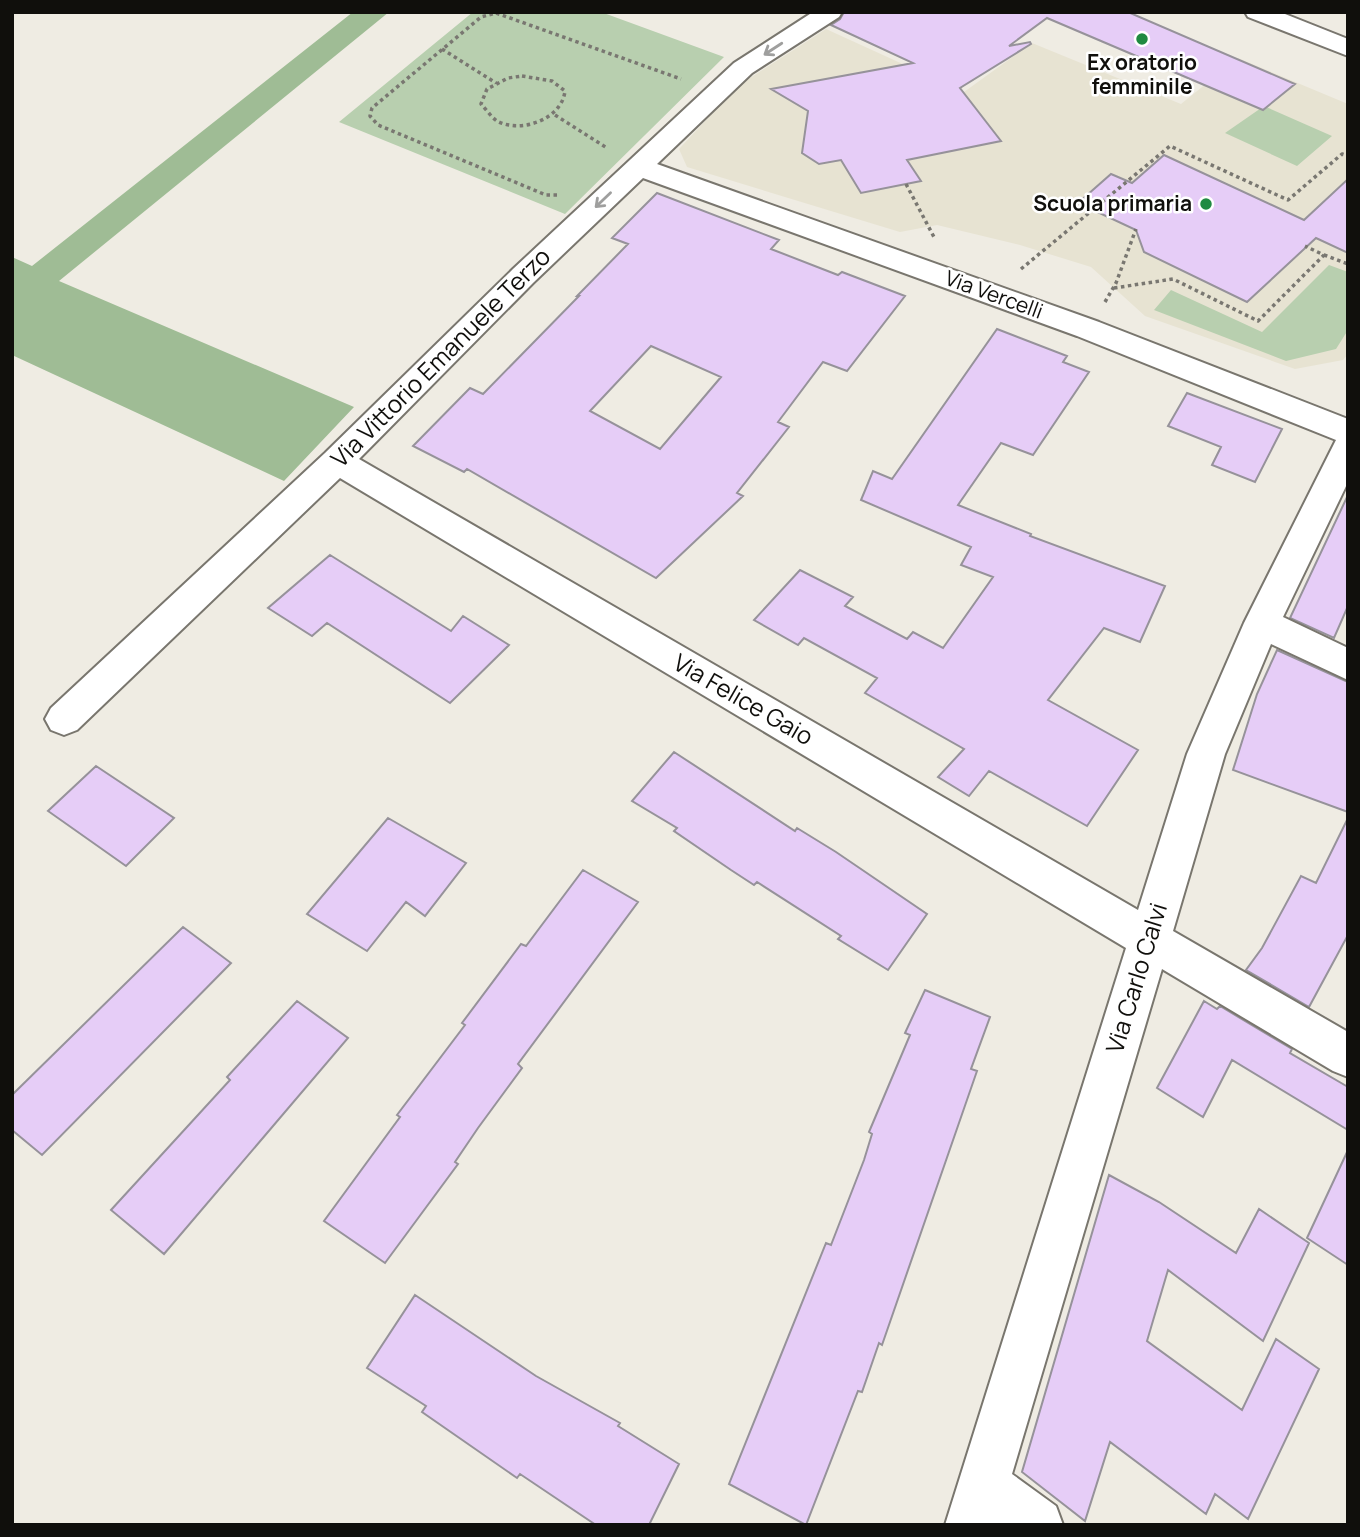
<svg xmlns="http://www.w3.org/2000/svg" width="1360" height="1537" font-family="Manrope,sans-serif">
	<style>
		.built { fill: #e7e3d2 }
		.green { fill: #b8cfaf }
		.forest { fill: #9fbc95 }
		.building { fill: #e6cdf7; stroke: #96929a; stroke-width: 2; fill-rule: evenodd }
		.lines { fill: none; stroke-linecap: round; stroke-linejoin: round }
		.minor-casing { stroke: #79766e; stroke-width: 4 }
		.path { stroke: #797771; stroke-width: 3.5; stroke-dasharray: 3.5 3.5; stroke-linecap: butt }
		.minor { fill: #fff; fill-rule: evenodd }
		.oneway { stroke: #9f9f9e }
		.poi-dot { fill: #1f8a41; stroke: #fff; stroke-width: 2.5 }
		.labels { text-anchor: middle; stroke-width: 5; stroke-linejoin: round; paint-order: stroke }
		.far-poi-label { font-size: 21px; font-weight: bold; fill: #100f0c; stroke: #fff }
		.far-street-label { font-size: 21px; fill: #100f0c; stroke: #fff }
		.street-label { font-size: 24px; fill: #100f0c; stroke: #fff }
	</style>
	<rect width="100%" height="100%" fill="#efece3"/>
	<path class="built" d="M 826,29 L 964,92 L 1032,43 L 1181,104 L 1238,58 L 1348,104 L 1348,354 L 1343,360 L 1295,369 L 1145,316 L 1091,267 L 1020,245 L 937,225 L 900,232 L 687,167 L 679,149 L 739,85 Z"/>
	<path class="green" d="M 473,12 L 601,12 L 724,57 L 565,214 L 339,122 Z
		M 1264,106 L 1332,136 L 1297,166 L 1225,133 Z
		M 1329,265 L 1348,272 L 1348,330 L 1336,349 L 1286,361 L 1154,310 L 1171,290 L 1262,332 Z"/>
	<path class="forest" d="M 353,12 L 389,12 L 59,281 L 354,407 L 284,481 L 12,355 L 12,257 L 32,266 Z"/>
	<path class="building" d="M 844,12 L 1128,12 L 1295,84 L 1263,110 L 1047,18 L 1009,46 L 1030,42 L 1031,44 L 960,88 L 1001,141 L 907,160 L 921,181 L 861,193 L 841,160 L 819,164 L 802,153 L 808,111 L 771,89 L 913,63 L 831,25 L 840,19 Z
		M 1164,155 L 1304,220 L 1348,179 L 1348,253 L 1316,238 L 1247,302 L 1144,252 L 1136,230 L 1078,203 L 1111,174 L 1132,183 Z
		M 657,193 L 779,240 L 771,249 L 838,275 L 842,272 L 905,296 L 847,371 L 823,362 L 778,422 L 789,427 L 737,493 L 743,496 L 656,578 L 467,469 L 464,472 L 413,446 L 470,388 L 483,394 L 579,296 L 577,296 L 628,244 L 612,238 ZM 651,346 L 721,377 L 660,449 L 590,411 Z
		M 997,329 L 1067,356 L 1063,362 L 1089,372 L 1033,455 L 1001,443 L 958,505 L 1031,534 L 1030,536 L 1165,586 L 1140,642 L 1104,628 L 1048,700 L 1138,750 L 1087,826 L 989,771 L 969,796 L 938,777 L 964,749 L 865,693 L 877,678 L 804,638 L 798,645 L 754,620 L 800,570 L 853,597 L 845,606 L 907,639 L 913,632 L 943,648 L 993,577 L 961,565 L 971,547 L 861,500 L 873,471 L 892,479 Z
		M 1187,393 L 1282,429 L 1255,482 L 1212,465 L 1221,447 L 1168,426 Z
		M 1348,495 L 1348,606 L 1334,638 L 1290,618 Z
		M 330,555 L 451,631 L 463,616 L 509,645 L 450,703 L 327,623 L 312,636 L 268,608 Z
		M 1277,650 L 1348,682 L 1348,812 L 1233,770 L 1257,694 Z
		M 674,752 L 795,831 L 797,828 L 836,852 L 927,914 L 888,970 L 838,939 L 841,936 L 757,882 L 754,885 L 731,870 L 674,831 L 677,828 L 632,801 Z
		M 96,766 L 174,818 L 126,866 L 48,811 Z
		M 388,818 L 466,863 L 425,916 L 406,902 L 367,951 L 307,914 Z
		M 1348,818 L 1348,935 L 1309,1007 L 1246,970 L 1262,948 L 1301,876 L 1316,883 Z
		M 583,870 L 638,902 L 518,1064 L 522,1068 L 478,1128 L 455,1162 L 458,1164 L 385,1263 L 324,1221 L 400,1117 L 397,1115 L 465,1025 L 462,1023 L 521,944 L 526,946 Z
		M 183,927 L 231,963 L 42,1155 L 12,1130 L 12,1095 Z
		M 925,990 L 990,1017 L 971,1069 L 977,1071 L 882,1345 L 879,1343 L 862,1392 L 858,1391 L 806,1525 L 729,1484 L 826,1243 L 831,1245 L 864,1160 L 872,1134 L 869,1132 L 910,1035 L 905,1033 Z
		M 297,1001 L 348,1038 L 164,1254 L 111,1210 L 230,1080 L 227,1077 Z
		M 1204,1001 L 1217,1009 L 1220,1006 L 1292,1049 L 1290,1053 L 1348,1087 L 1348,1130 L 1232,1060 L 1203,1117 L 1157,1088 Z
		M 1348,1150 L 1348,1265 L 1307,1238 Z
		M 1109,1175 L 1159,1202 L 1236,1253 L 1259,1209 L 1309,1243 L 1263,1341 L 1168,1270 L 1147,1341 L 1242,1410 L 1276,1339 L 1319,1369 L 1248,1519 L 1215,1494 L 1206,1514 L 1110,1442 L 1085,1521 L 1022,1472 Z
		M 415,1295 L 536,1376 L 620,1423 L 618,1426 L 679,1464 L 649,1525 L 596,1525 L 520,1474 L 517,1478 L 422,1412 L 426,1406 L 367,1368 Z"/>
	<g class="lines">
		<g class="minor-casing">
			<path id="minor" d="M 813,12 L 842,12 L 839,17 L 752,73 L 657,164 L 1099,322 L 1348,419 L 1348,482 L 1283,617 L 1348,648 L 1348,680 L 1271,644 L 1225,754 L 1173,931 L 1348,1032 L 1348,1077 L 1333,1071 L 1162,969 L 1012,1474 L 1056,1506 L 1063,1525 L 945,1525 L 1126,948 L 340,478 L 77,730 L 64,735 L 51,730 L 45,719 L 51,708 L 325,453 L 513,269 L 734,63 ZM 643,178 L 1077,336 L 1336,440 L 1244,623 L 1187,754 L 1138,910 L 359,459 L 533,283 Z
				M 1245,12 L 1280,12 L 1348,39 L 1348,56 L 1248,17 Z"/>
		</g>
		<path class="path" d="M 442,49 L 496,83
			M 522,76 L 552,81 L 565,91 C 562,119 521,134 497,121 C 491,117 486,109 481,104 L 487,89 L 508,78 Z
			M 555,115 L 607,148
			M 906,184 L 935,239
			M 557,195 L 546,195 L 378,125 L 370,116 L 372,108 L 481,17 L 496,13 L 681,79
			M 1324,255 L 1348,264
			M 1021,269 L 1170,146 L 1288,200 L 1342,154 L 1348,156
			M 1114,288 L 1173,279 L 1258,321 L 1324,255 L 1305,246
			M 1105,302 L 1116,283 L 1136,229"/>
		<use href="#minor" class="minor"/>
	</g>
	<defs><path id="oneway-shaft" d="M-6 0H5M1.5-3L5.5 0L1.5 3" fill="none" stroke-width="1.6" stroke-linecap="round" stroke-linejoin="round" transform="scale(1.75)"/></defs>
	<g class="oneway">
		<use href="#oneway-shaft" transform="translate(773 49) rotate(147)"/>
		<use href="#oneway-shaft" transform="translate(603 200) rotate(136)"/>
	</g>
	<g class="poi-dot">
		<circle cx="1142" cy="39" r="7"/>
		<circle cx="1206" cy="204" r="7"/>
	</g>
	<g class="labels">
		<g class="far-poi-label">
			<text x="1142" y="70">Ex oratorio<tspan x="1142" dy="24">femminile</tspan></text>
			<text x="1192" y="211" text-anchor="end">Scuola primaria</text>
		</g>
		<g class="far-street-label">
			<text transform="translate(994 295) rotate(20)" y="7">Via Vercelli</text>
		</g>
		<g class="street-label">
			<text transform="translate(441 358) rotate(-45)" y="8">Via Vittorio Emanuele Terzo</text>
			<text transform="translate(743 700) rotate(30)" y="8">Via Felice Gaio</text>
			<text transform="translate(1137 978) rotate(-73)" y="8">Via Carlo Calvi</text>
		</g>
	</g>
	<rect width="1360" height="1537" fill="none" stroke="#100f0c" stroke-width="28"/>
</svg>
